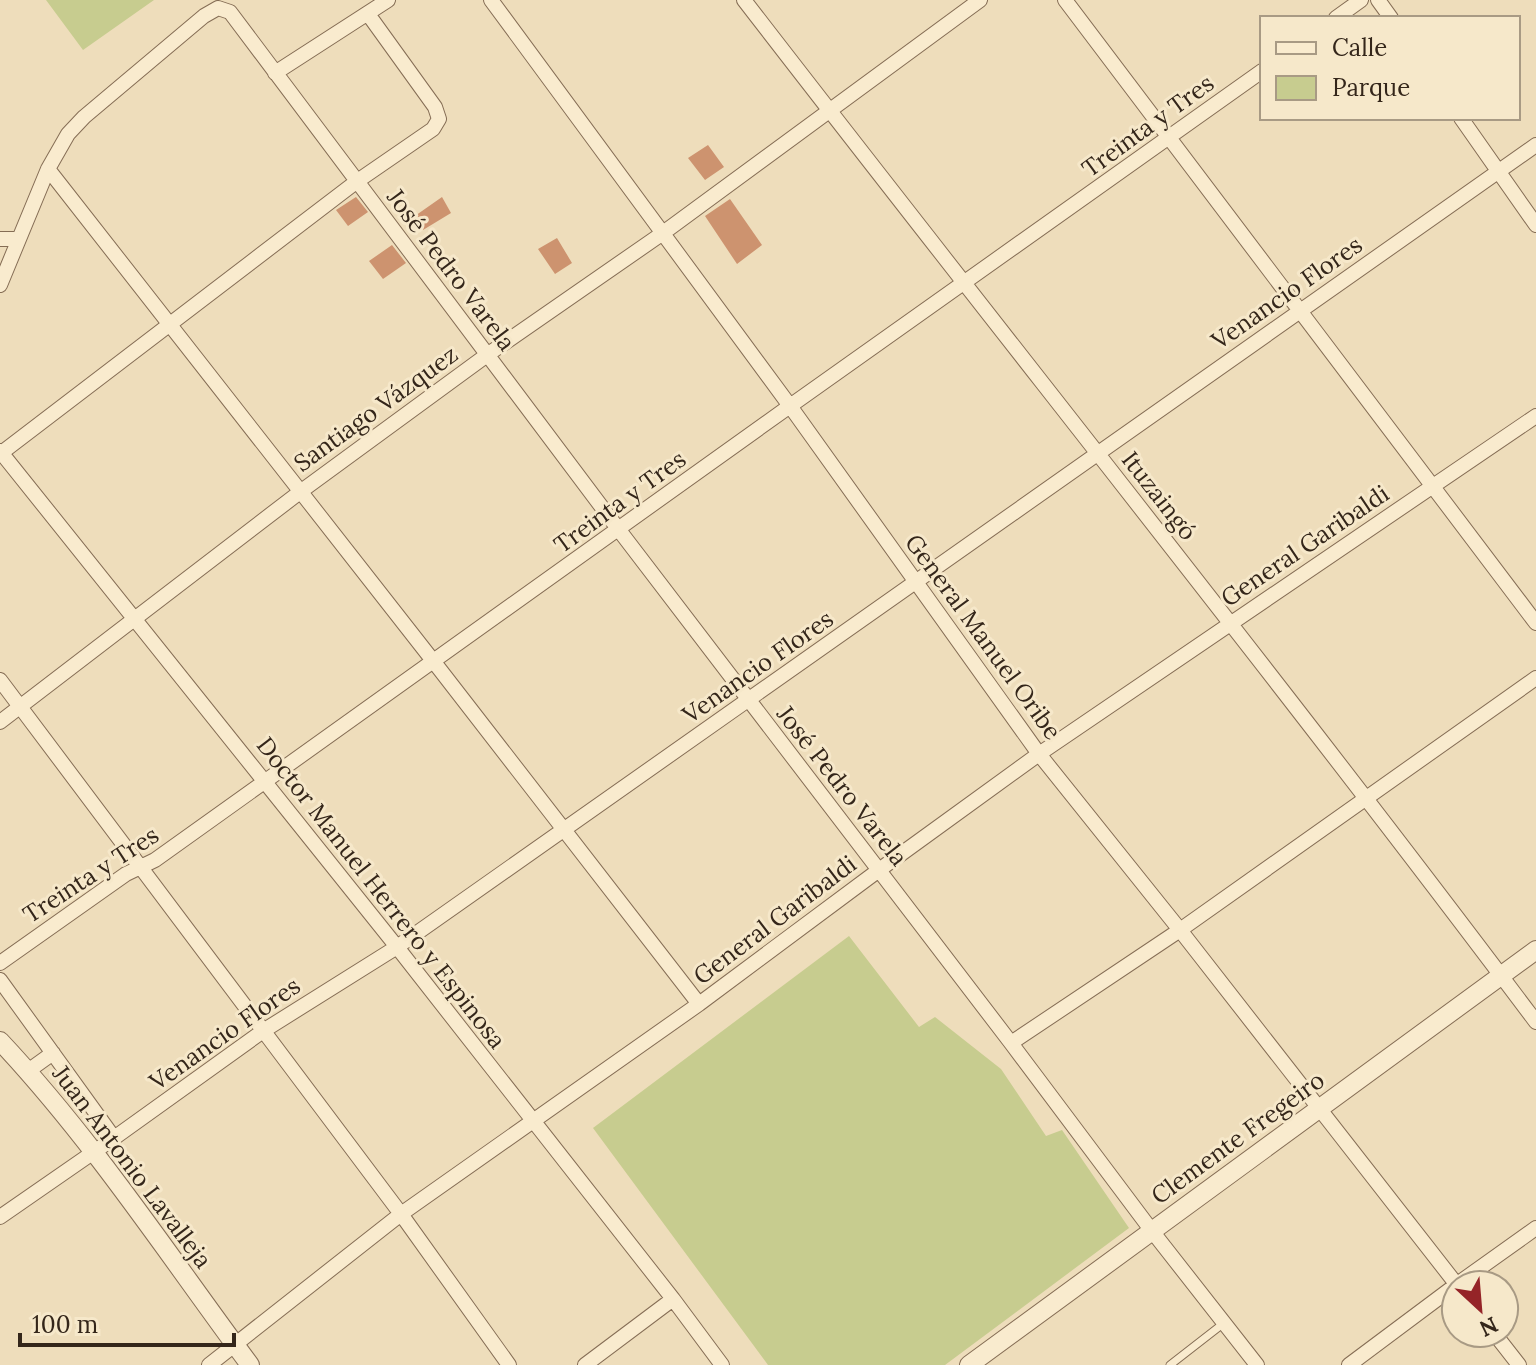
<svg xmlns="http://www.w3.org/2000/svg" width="1536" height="1365" font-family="Lora,serif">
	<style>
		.green { fill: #c7cc8f }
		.building { fill: #cd936f }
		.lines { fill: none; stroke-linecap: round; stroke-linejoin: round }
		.service-casing { stroke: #856d55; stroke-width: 9 }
		.minor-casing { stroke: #856d55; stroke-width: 16 }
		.tertiary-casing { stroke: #856d55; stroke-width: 20 }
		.service { stroke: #f9ebce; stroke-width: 7 }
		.minor { stroke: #f9ebce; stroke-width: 14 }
		.tertiary { stroke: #f9ebce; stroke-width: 18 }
		.labels { text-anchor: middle; stroke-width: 6; stroke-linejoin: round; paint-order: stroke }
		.street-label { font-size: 24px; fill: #34261a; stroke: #f6e8ca }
	</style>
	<rect width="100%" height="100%" fill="#edb"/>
	<path class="green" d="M 46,0 L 154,0 L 83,50 Z
		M 849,936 L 919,1027 L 935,1017 L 1001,1069 L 1046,1136 L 1062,1130 L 1129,1228 L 945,1365 L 768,1365 L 593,1128 Z"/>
	<path class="building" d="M 708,145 L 724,167 L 705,180 L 688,158 Z
		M 356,197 L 368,212 L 348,226 L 336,210 Z
		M 442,197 L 451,213 L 423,230 L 412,218 Z
		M 730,199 L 762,245 L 737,264 L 705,216 Z
		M 557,238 L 572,263 L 555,274 L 538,249 Z
		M 392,245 L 406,263 L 383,279 L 369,261 Z"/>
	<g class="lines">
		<g class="service-casing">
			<path id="service" d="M 1170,1365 L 1224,1323"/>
		</g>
		<g class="minor-casing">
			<path id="minor" d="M 491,0 L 790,406 L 1039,754 L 1180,930 L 1457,1285
				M 744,0 C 1007,341 1277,677 1536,1022
				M 1065,0 L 1536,623
				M 1378,0 L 1391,18
				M 1336,18 L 1361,0
				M 275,73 L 388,0
				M 1461,118 L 1536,225
				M 48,169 L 434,662 L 699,1004
				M 0,239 L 18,239
				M 0,285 L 48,169 L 68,134 L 84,117 L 204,16 L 218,8 L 230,12 L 619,530 L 1011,1043 L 1152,1231 L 1257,1365
				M 0,451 L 397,947 L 673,1299 L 722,1365
				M 0,454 L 356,182 L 433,129 L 439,119 L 435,107 L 368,14
				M 0,680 L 401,1214 L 509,1365
				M 0,722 L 300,492 L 487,355 L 663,233 L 980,0
				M 0,963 L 126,874 L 155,860 L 790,406 L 1262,71
				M 0,980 L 114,1138
				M 1011,1043 L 1180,930 L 1536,678
				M 28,1071 L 53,1053
				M 0,1217 L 114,1138 L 263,1031 L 397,947 L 1536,145
				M 1456,1285 L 1536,1228
				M 1494,1333 L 1519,1365
				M 209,1365 L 401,1214 L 699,1004 L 879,870 L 1039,754 L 1536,416
				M 585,1365 L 673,1299
				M 1349,1365 L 1456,1285"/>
		</g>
		<g class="tertiary-casing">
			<path id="tertiary" d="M 0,1041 C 93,1140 169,1256 250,1365
				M 969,1365 L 1536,950"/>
		</g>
		<use href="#service" class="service"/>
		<use href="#minor" class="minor"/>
		<use href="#tertiary" class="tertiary"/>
	</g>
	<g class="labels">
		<g class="street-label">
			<text transform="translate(1148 126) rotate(-36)" y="8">Treinta y Tres</text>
			<text transform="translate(451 270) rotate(53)" y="8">José Pedro Varela</text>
			<text transform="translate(1287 293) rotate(-35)" y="8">Venancio Flores</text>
			<text transform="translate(376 409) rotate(-36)" y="8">Santiago Vázquez</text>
			<text transform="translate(1159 496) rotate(52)" y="8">Ituzaingó</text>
			<text transform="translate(620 502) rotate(-36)" y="8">Treinta y Tres</text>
			<text transform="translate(1305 546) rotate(-34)" y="8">General Garibaldi</text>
			<text transform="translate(983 637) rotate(54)" y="8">General Manuel Oribe</text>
			<text transform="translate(758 667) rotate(-35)" y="8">Venancio Flores</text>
			<text transform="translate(842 786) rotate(52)" y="8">José Pedro Varela</text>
			<text transform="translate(91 875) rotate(-33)" y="8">Treinta y Tres</text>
			<text transform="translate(381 893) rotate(52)" y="8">Doctor Manuel Herrero y Espinosa</text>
			<text transform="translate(775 920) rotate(-37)" y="8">General Garibaldi</text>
			<text transform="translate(225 1034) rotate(-35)" y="8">Venancio Flores</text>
			<text transform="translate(1238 1138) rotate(-36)" y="8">Clemente Fregeiro</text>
			<text transform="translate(132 1167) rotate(53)" y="8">Juan Antonio Lavalleja</text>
		</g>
	</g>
	<rect x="1260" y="16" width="260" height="104" fill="#f6e8ca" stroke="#a89a84" stroke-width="2"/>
	<rect x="1276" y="42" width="40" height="12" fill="#f9ebce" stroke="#a89a84" stroke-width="2"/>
	<text x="1332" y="56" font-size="24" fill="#34261a">Calle</text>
	<rect x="1276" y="76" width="40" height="24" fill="#c7cc8f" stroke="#a89a84" stroke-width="2"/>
	<text x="1332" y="96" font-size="24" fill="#34261a">Parque</text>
	<g transform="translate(1480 1309) rotate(154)"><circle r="38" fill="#f6e8ca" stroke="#a89a84" stroke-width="2"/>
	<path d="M0-6L14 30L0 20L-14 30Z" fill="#952428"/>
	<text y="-12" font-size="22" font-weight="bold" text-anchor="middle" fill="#34261a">N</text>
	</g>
	<path d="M20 1333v12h214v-12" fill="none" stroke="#34261a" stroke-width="4"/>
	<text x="32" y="1333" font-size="24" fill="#34261a" stroke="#f6e8ca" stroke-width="6" paint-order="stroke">100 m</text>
</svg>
